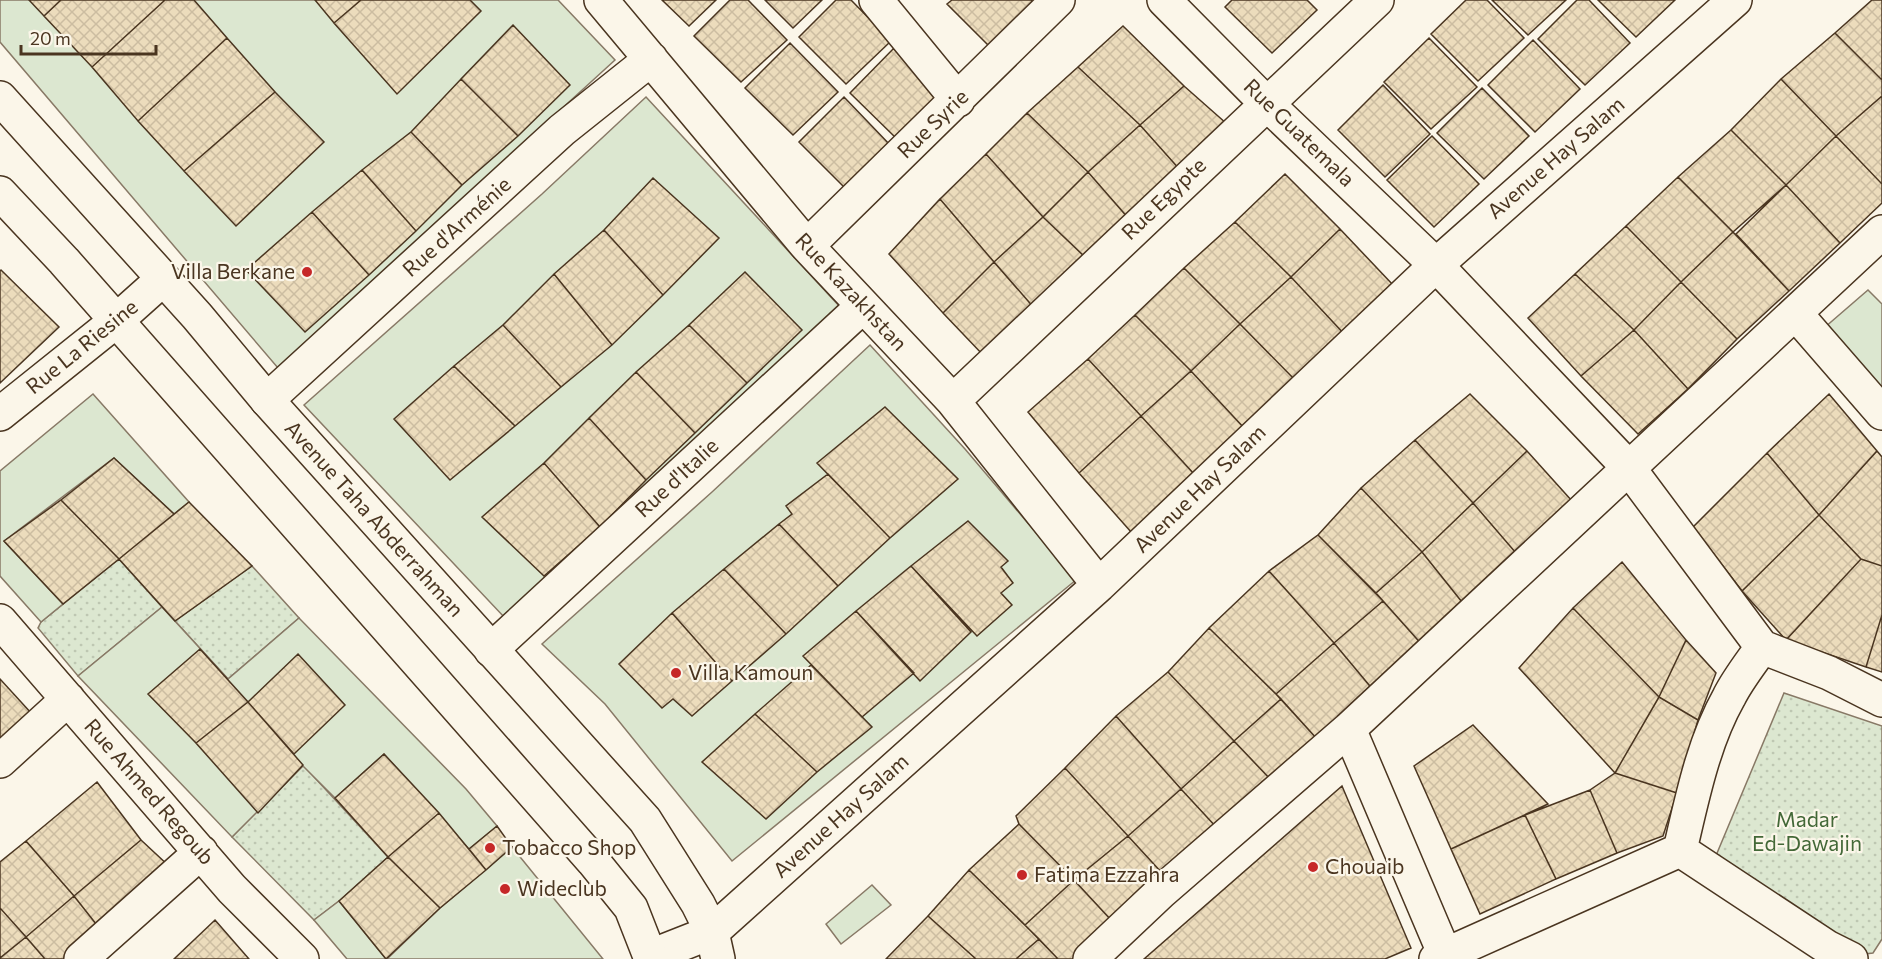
<svg xmlns="http://www.w3.org/2000/svg" width="1882" height="959" font-family="Commissioner,sans-serif">
	<style>
		.grass { fill: url(#grass-dots); stroke: #887966; stroke-width: 1.5 }
		.garden { fill: #dce7d0; stroke: #887966; stroke-width: 1.5 }
		.building { fill: url(#building-cross-hatch); stroke: #4a3520; stroke-width: 1.5 }
		.lines { fill: none; stroke-linecap: round; stroke-linejoin: round }
		.minor-casing { stroke: #4a3520; stroke-width: 36 }
		.tertiary-casing { stroke: #4a3520; stroke-width: 36 }
		.minor { stroke: #fbf6e9; stroke-width: 33 }
		.tertiary { stroke: #fbf6e9; stroke-width: 33 }
		.poi-dot { fill: #c62828; stroke: #fbf6e9; stroke-width: 2 }
		.labels { text-anchor: middle; stroke-width: 4.5; stroke-linejoin: round; paint-order: stroke }
		.street-label { font-size: 21px; fill: #4a3520; stroke: #fbf6e9 }
		.poi-label { font-size: 21px; fill: #4a3520; stroke: #fbf6e9; text-anchor: start }
		.park-label { font-size: 21px; fill: #436837; stroke: #fbf6e9 }
	</style>
	<defs>
		<pattern id="grass-dots" width="8" height="8" patternUnits="userSpaceOnUse" patternTransform="scale(1.5)"><rect width="8" height="8" fill="#dce7d0"/><path d="M2 2h.1M6 6h.1" fill="none" stroke="#bec7b2" stroke-width="1.8" stroke-linecap="round"/></pattern>
		<pattern id="building-cross-hatch" width="8" height="8" patternUnits="userSpaceOnUse" patternTransform="scale(1.5)"><rect width="8" height="8" fill="#ecdcbc"/><path d="M0 0l8 8M0 8l8-8" fill="none" stroke="#ccbda1"/></pattern>
	</defs>
	<rect width="100%" height="100%" fill="#fbf6e9"/>
	<path class="grass" d="M 119,559 L 162,607 L 78,676 L 38,628 L 41,622 Z
		M 252,566 L 299,618 L 228,679 L 175,621 Z
		M 1784,693 L 1882,726 L 1882,939 L 1873,953 L 1847,956 L 1715,858 Z
		M 303,765 L 388,857 L 339,901 L 314,920 L 232,837 Z"/>
	<path class="garden" d="M 0,0 L 558,0 L 615,60 L 278,368 L 0,42 Z
		M 646,97 L 841,308 L 505,618 L 304,405 L 542,194 Z
		M 1868,290 L 1882,304 L 1882,388 L 1824,328 Z
		M 870,345 L 965,449 L 1076,580 L 732,861 L 605,704 L 542,644 L 712,492 Z
		M 93,394 L 189,502 L 174,514 L 114,458 L 4,541 L 63,604 L 41,622 L 0,576 L 0,471 Z
		M 162,607 L 228,679 L 299,618 L 466,789 L 497,826 L 469,849 L 384,754 L 335,798 L 303,766 L 232,837 L 78,676 Z
		M 512,847 L 603,959 L 387,959 L 440,908 Z
		M 872,885 L 891,905 L 841,944 L 826,924 Z
		M 339,901 L 386,959 L 347,959 L 314,920 Z"/>
	<path class="building" d="M 29,0 L 61,0 L 44,16 Z
		M 61,0 L 165,0 L 92,67 L 44,16 Z
		M 165,0 L 194,0 L 227,38 L 138,121 L 92,67 Z
		M 315,0 L 361,0 L 334,23 Z
		M 361,0 L 470,0 L 481,11 L 397,94 L 334,23 Z
		M 662,0 L 716,0 L 689,26 Z
		M 730,0 L 748,0 L 787,40 L 741,82 L 694,36 Z
		M 765,0 L 822,0 L 793,28 Z
		M 836,0 L 851,0 L 891,41 L 846,84 L 799,37 Z
		M 952,0 L 1031,0 L 1040,9 L 994,51 L 947,4 Z
		M 1232,0 L 1307,0 L 1317,10 L 1272,53 L 1225,7 Z
		M 1466,0 L 1487,0 L 1524,38 L 1478,81 L 1431,34 Z
		M 1492,0 L 1566,0 L 1528,35 Z
		M 1577,0 L 1589,0 L 1630,43 L 1585,85 L 1538,39 Z
		M 1598,0 L 1675,0 L 1636,37 Z
		M 1872,0 L 1882,0 L 1882,80 L 1835,33 Z
		M 513,25 L 570,85 L 518,136 L 461,79 Z
		M 1123,26 L 1184,86 L 1140,125 L 1078,67 Z
		M 1835,33 L 1882,80 L 1882,96 L 1836,136 L 1781,79 Z
		M 227,38 L 275,92 L 184,171 L 138,121 Z
		M 1429,38 L 1477,87 L 1431,129 L 1384,82 Z
		M 1533,40 L 1580,89 L 1535,132 L 1488,85 Z
		M 790,43 L 838,92 L 793,135 L 745,88 Z
		M 894,48 L 941,97 L 897,139 L 850,93 Z
		M 1078,67 L 1140,125 L 1088,172 L 1027,113 Z
		M 461,79 L 518,136 L 462,185 L 411,132 Z
		M 1781,79 L 1836,136 L 1786,185 L 1731,130 Z
		M 1383,85 L 1430,134 L 1385,177 L 1338,130 Z
		M 1184,86 L 1227,124 L 1181,171 L 1140,125 Z
		M 1482,88 L 1529,136 L 1484,179 L 1437,133 Z
		M 275,92 L 324,142 L 236,226 L 184,171 Z
		M 1882,96 L 1882,184 L 1836,136 Z
		M 844,97 L 891,146 L 846,189 L 799,142 Z
		M 1027,113 L 1088,172 L 1043,217 L 986,154 Z
		M 1140,125 L 1181,171 L 1129,219 L 1088,172 Z
		M 1731,130 L 1786,185 L 1733,232 L 1678,177 Z
		M 411,132 L 462,185 L 416,231 L 362,170 Z
		M 1432,136 L 1479,184 L 1434,227 L 1387,180 Z
		M 1836,136 L 1882,184 L 1882,203 L 1840,243 L 1786,185 Z
		M 986,154 L 1043,217 L 994,262 L 940,199 Z
		M 362,170 L 416,231 L 369,275 L 312,212 Z
		M 1088,172 L 1129,219 L 1086,258 L 1043,217 Z
		M 1285,174 L 1340,229 L 1291,277 L 1235,222 Z
		M 1678,177 L 1733,232 L 1681,282 L 1626,226 Z
		M 653,178 L 719,238 L 663,295 L 604,230 Z
		M 1786,185 L 1840,243 L 1789,291 L 1736,234 Z
		M 940,199 L 994,262 L 943,313 L 889,254 Z
		M 312,212 L 369,275 L 305,332 L 246,270 Z
		M 1043,217 L 1086,258 L 1035,309 L 994,262 Z
		M 1235,222 L 1291,277 L 1240,324 L 1184,268 Z
		M 1626,226 L 1681,282 L 1634,330 L 1575,274 Z
		M 1340,229 L 1394,286 L 1346,336 L 1291,277 Z
		M 604,230 L 663,295 L 612,345 L 554,274 Z
		M 1733,232 L 1789,291 L 1737,339 L 1681,282 Z
		M 994,262 L 1035,309 L 984,356 L 943,313 Z
		M 1184,268 L 1240,324 L 1191,371 L 1135,315 Z
		M 1,270 L 59,327 L 0,383 L 0,271 Z
		M 745,272 L 802,330 L 747,383 L 689,325 Z
		M 554,274 L 612,345 L 561,387 L 503,325 Z
		M 1575,274 L 1634,330 L 1581,376 L 1528,318 Z
		M 1291,277 L 1346,336 L 1296,381 L 1240,324 Z
		M 1681,282 L 1737,339 L 1688,389 L 1634,330 Z
		M 1135,315 L 1191,371 L 1141,416 L 1088,359 Z
		M 1240,324 L 1296,381 L 1245,429 L 1191,371 Z
		M 503,325 L 561,387 L 515,426 L 454,366 Z
		M 689,325 L 747,383 L 695,433 L 636,372 Z
		M 1634,330 L 1688,389 L 1638,434 L 1581,376 Z
		M 1088,359 L 1141,416 L 1079,473 L 1028,412 Z
		M 454,366 L 515,426 L 450,480 L 394,419 Z
		M 1191,371 L 1245,429 L 1194,474 L 1141,416 Z
		M 636,372 L 695,433 L 646,480 L 589,418 Z
		M 1470,394 L 1527,451 L 1473,503 L 1415,440 Z
		M 1829,394 L 1877,451 L 1819,515 L 1767,453 Z
		M 885,407 L 958,479 L 890,538 L 817,463 Z
		M 1141,416 L 1194,474 L 1131,532 L 1079,473 Z
		M 589,418 L 646,480 L 600,527 L 544,463 Z
		M 1415,440 L 1473,503 L 1422,552 L 1361,488 Z
		M 1527,451 L 1572,501 L 1516,553 L 1473,503 Z
		M 1877,451 L 1882,457 L 1882,566 L 1861,559 L 1819,515 Z
		M 1767,453 L 1819,515 L 1742,591 L 1693,527 Z
		M 114,458 L 174,514 L 119,559 L 61,500 Z
		M 544,463 L 600,527 L 544,576 L 482,517 Z
		M 828,474 L 890,538 L 838,586 L 779,524 L 792,514 L 786,506 Z
		M 1361,488 L 1422,552 L 1376,593 L 1318,535 Z
		M 61,500 L 119,559 L 63,604 L 4,541 Z
		M 189,502 L 252,566 L 175,621 L 119,559 Z
		M 1473,503 L 1516,553 L 1466,607 L 1422,552 Z
		M 1819,515 L 1861,559 L 1786,640 L 1742,591 Z
		M 968,521 L 1008,561 L 1001,567 L 1013,583 L 1001,593 L 1012,605 L 977,636 L 911,566 Z
		M 779,524 L 838,586 L 786,634 L 724,569 Z
		M 1318,535 L 1383,601 L 1334,643 L 1269,571 Z
		M 1422,552 L 1466,607 L 1424,647 L 1376,593 Z
		M 1861,559 L 1882,566 L 1882,615 L 1866,667 L 1786,640 Z
		M 1622,562 L 1686,640 L 1659,697 L 1573,608 Z
		M 911,566 L 971,632 L 920,681 L 856,611 Z
		M 724,569 L 786,634 L 732,681 L 672,613 Z
		M 1269,571 L 1334,643 L 1276,694 L 1209,628 Z
		M 1383,601 L 1424,647 L 1374,691 L 1334,643 Z
		M 1573,608 L 1659,697 L 1615,773 L 1519,668 Z
		M 856,611 L 914,673 L 862,717 L 803,656 Z
		M 672,613 L 732,681 L 692,716 L 673,699 L 662,708 L 619,664 Z
		M 1882,615 L 1882,672 L 1866,667 Z
		M 1209,628 L 1281,699 L 1234,741 L 1168,672 Z
		M 1686,640 L 1716,673 L 1698,720 L 1659,697 Z
		M 1334,643 L 1374,691 L 1317,739 L 1276,694 Z
		M 200,649 L 248,702 L 196,743 L 148,694 Z
		M 298,654 L 345,705 L 294,754 L 248,702 Z
		M 811,665 L 872,727 L 817,772 L 755,714 Z
		M 1168,672 L 1234,741 L 1181,789 L 1116,716 Z
		M 0,679 L 32,714 L 0,745 Z
		M 1659,697 L 1698,720 L 1677,793 L 1615,773 Z
		M 1281,699 L 1317,739 L 1271,780 L 1234,741 Z
		M 248,702 L 303,765 L 258,813 L 196,743 Z
		M 755,714 L 817,772 L 766,819 L 702,762 Z
		M 1116,716 L 1181,789 L 1128,836 L 1065,768 Z
		M 1473,725 L 1548,804 L 1451,849 L 1414,766 Z
		M 1234,741 L 1271,780 L 1217,828 L 1181,789 Z
		M 384,754 L 439,813 L 388,857 L 335,798 Z
		M 1065,768 L 1128,836 L 1074,880 L 1019,824 L 1016,816 Z
		M 1615,773 L 1677,793 L 1663,836 L 1617,853 L 1590,790 Z
		M 97,782 L 141,840 L 74,896 L 26,841 Z
		M 1342,786 L 1411,948 L 1385,959 L 1144,959 Z
		M 1181,789 L 1217,828 L 1162,873 L 1128,836 Z
		M 1590,790 L 1617,853 L 1556,879 L 1525,815 Z
		M 439,813 L 486,870 L 440,908 L 388,857 Z
		M 1525,815 L 1556,879 L 1480,914 L 1451,849 Z
		M 1019,824 L 1074,880 L 1025,925 L 969,870 Z
		M 497,826 L 512,847 L 486,870 L 469,849 Z
		M 1128,836 L 1162,873 L 1111,920 L 1074,880 Z
		M 141,840 L 171,868 L 100,929 L 74,896 Z
		M 26,841 L 74,896 L 26,937 L 0,908 L 0,862 Z
		M 388,857 L 440,908 L 386,959 L 339,901 Z
		M 969,870 L 1039,939 L 1016,959 L 976,959 L 928,916 Z
		M 1074,880 L 1111,920 L 1073,959 L 1058,959 L 1025,925 Z
		M 74,896 L 100,929 L 68,959 L 45,959 L 26,937 Z
		M 0,908 L 26,937 L 0,958 Z
		M 928,916 L 976,959 L 886,959 Z
		M 215,920 L 249,959 L 174,959 Z
		M 26,937 L 45,959 L 0,959 L 0,958 Z
		M 1039,939 L 1058,959 L 1016,959 Z"/>
	<g class="lines">
		<g class="minor-casing">
			<path id="minor" d="M 601,0 L 807,246 L 953,401 L 1099,585
				M 876,0 L 958,100
				M 1164,0 L 1266,103 L 1436,265 L 1628,467 L 1762,647 C 1751,663 1738,679 1729,697 C 1703,743 1692,799 1680,850 L 1827,947 L 1851,959
				M 807,246 L 1058,0
				M 1796,314 L 1882,413
				M 267,400 L 562,130 L 651,59
				M 953,401 L 1377,0
				M 0,414 L 116,321 L 163,279
				M 0,621 L 232,889 L 302,959
				M 1762,647 L 1829,673 L 1882,700
				M 491,650 L 863,306
				M 1349,729 L 1445,955
				M 0,761 L 68,699
				M 651,956 L 712,932 L 1099,585 L 1436,265 L 1735,0
				M 81,959 L 201,852
				M 1090,959 L 1161,892 L 1349,729 L 1882,232
				M 1436,959 L 1680,850"/>
		</g>
		<g class="tertiary-casing">
			<path id="tertiary" d="M 0,98 L 197,316 L 267,400 L 645,820 L 698,904 L 712,932 L 718,959
				M 0,193 L 64,261 L 593,861 L 631,908 L 651,959"/>
		</g>
		<use href="#minor" class="minor"/>
		<use href="#tertiary" class="tertiary"/>
	</g>
	<g class="poi-dot">
		<circle cx="307" cy="272" r="6"/>
		<circle cx="676" cy="673" r="6"/>
		<circle cx="490" cy="848" r="6"/>
		<circle cx="1313" cy="867" r="6"/>
		<circle cx="1022" cy="875" r="6"/>
		<circle cx="505" cy="889" r="6"/>
	</g>
	<g class="labels">
		<g class="street-label">
			<text transform="translate(933 124) rotate(-44)" y="7">Rue Syrie</text>
			<text transform="translate(1299 133) rotate(44)" y="7">Rue Guatemala</text>
			<text transform="translate(1556 158) rotate(-41)" y="7">Avenue Hay Salam</text>
			<text transform="translate(1164 199) rotate(-44)" y="7">Rue Egypte</text>
			<text transform="translate(457 227) rotate(-42)" y="7">Rue d'Arménie</text>
			<text transform="translate(851 292) rotate(47)" y="7">Rue Kazakhstan</text>
			<text transform="translate(82 347) rotate(-39)" y="7">Rue La Riesine</text>
			<text transform="translate(677 478) rotate(-43)" y="7">Rue d'Italie</text>
			<text transform="translate(1200 489) rotate(-44)" y="7">Avenue Hay Salam</text>
			<text transform="translate(374 519) rotate(48)" y="7">Avenue Taha Abderrahman</text>
			<text transform="translate(149 792) rotate(49)" y="7">Rue Ahmed Regoub</text>
			<text transform="translate(841 816) rotate(-42)" y="7">Avenue Hay Salam</text>
		</g>
		<g class="poi-label">
			<text x="295" y="279" text-anchor="end">Villa Berkane</text>
			<text x="688" y="680">Villa Kamoun</text>
			<text x="502" y="855">Tobacco Shop</text>
			<text x="1325" y="874">Chouaib</text>
			<text x="1034" y="882">Fatima Ezzahra</text>
			<text x="517" y="896">Wideclub</text>
		</g>
		<g class="park-label">
			<text x="1807" y="827">Madar<tspan x="1807" dy="24">Ed-Dawajin</tspan></text>
		</g>
	</g>
	<path d="M21 45v9h135v-9" fill="none" stroke="#4a3520" stroke-width="3"/>
	<text x="30" y="45" font-size="18" fill="#4a3520" stroke="#fbf6e9" stroke-width="4.5" paint-order="stroke">20 m</text>
</svg>
